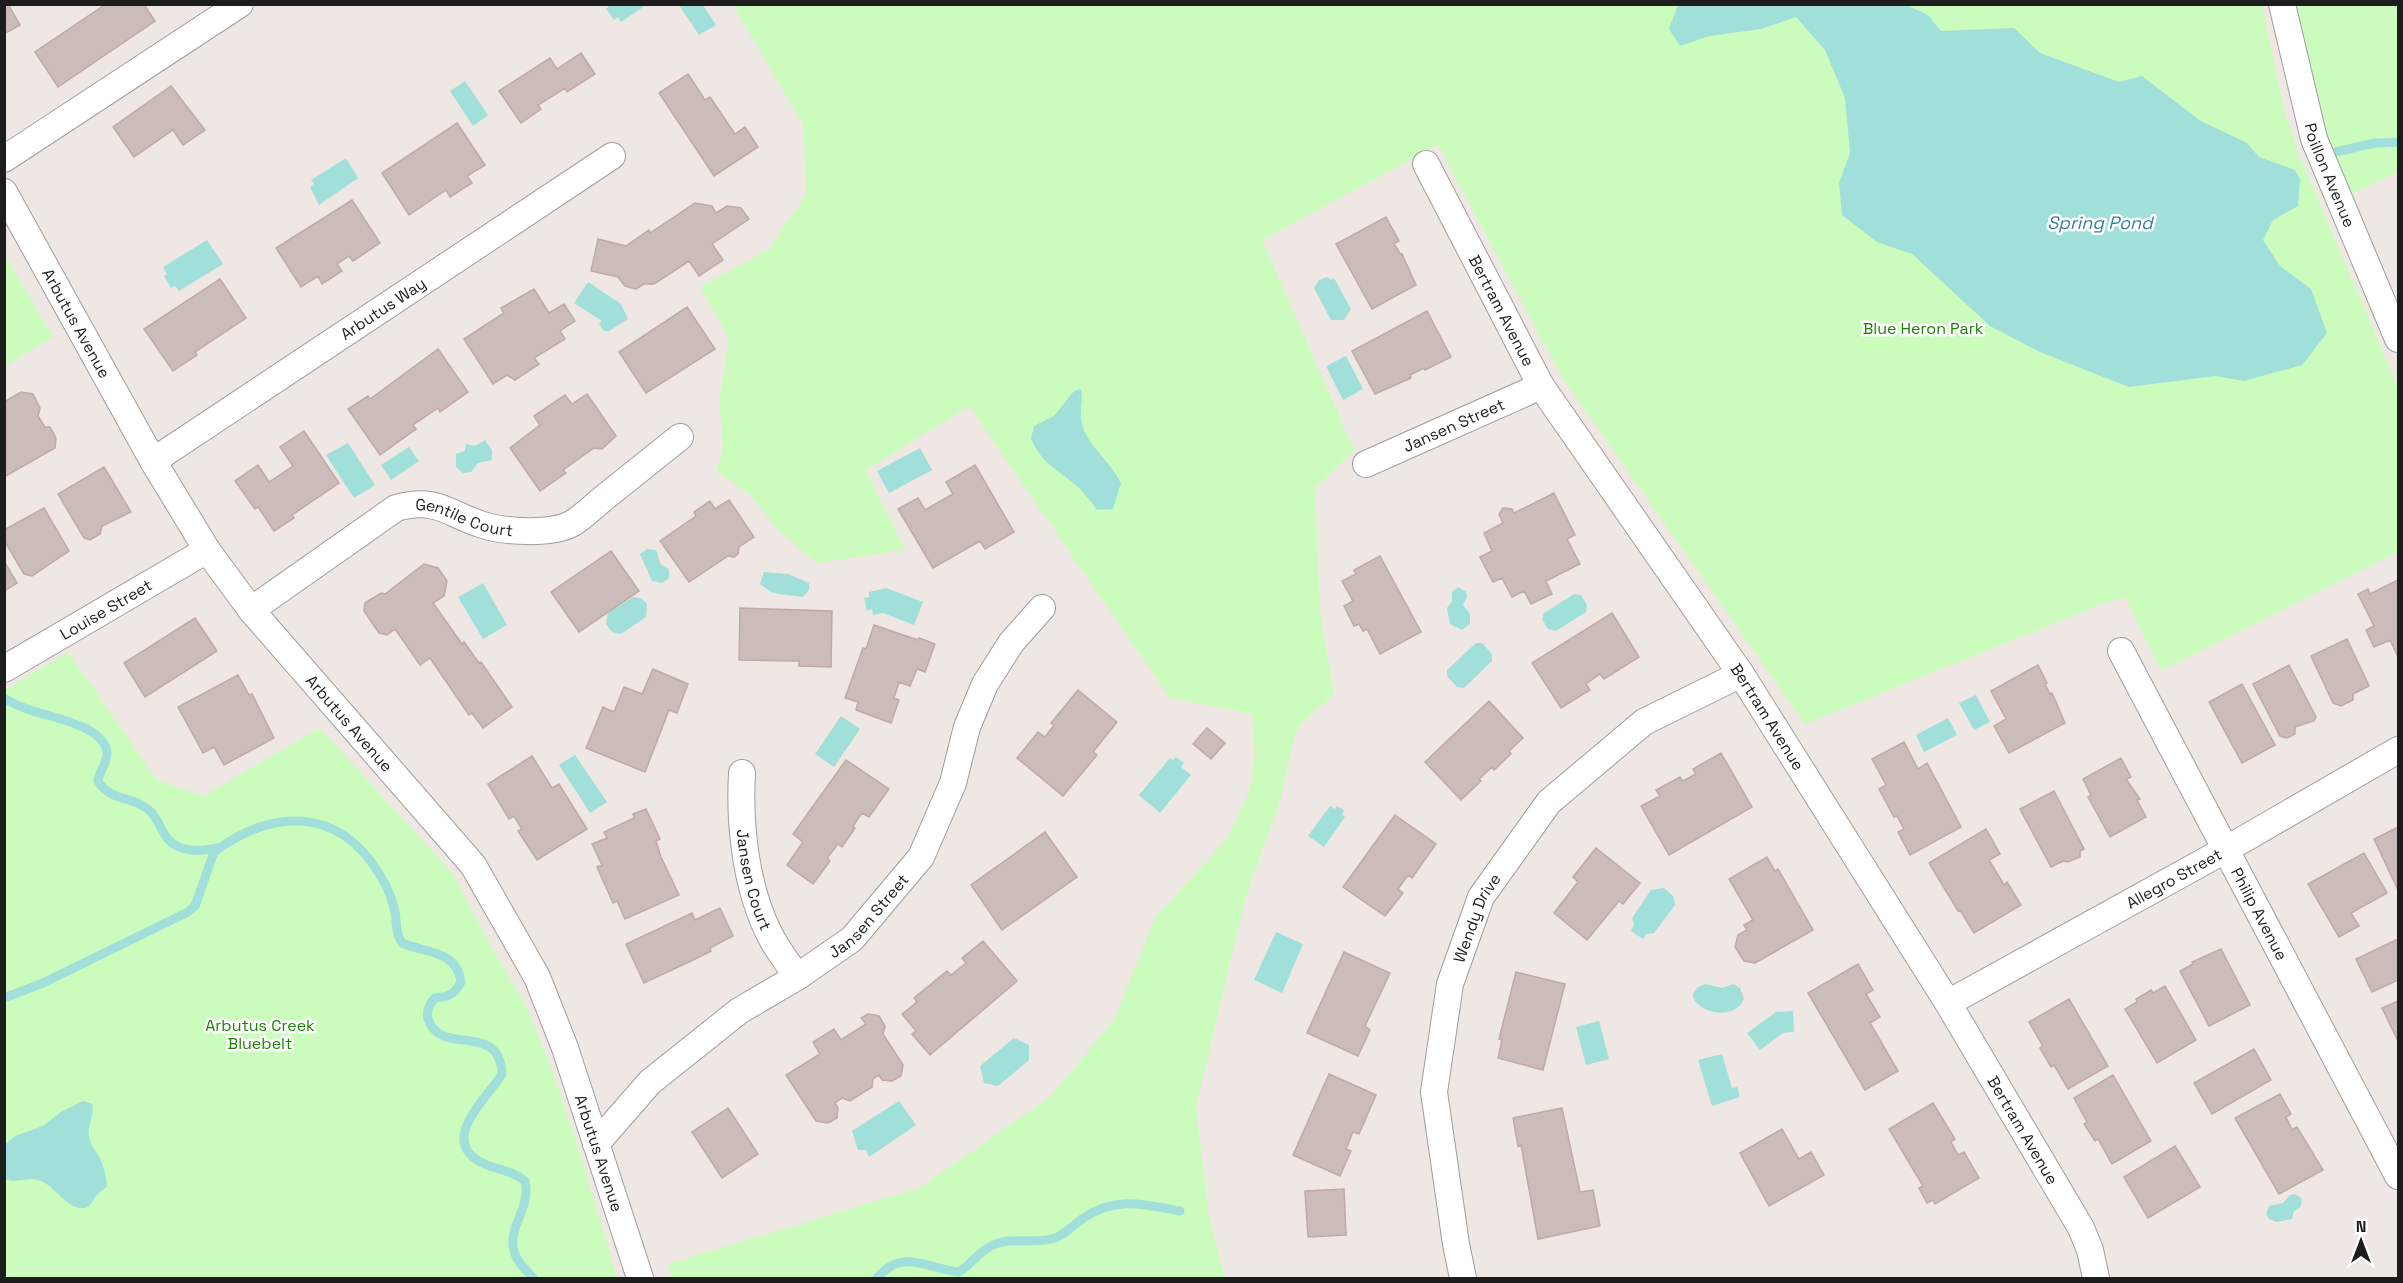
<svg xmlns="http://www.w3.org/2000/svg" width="2403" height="1283" font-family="'Space Grotesk',sans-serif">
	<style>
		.park { fill: #cbfcbd }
		.water { fill: #a1dfda }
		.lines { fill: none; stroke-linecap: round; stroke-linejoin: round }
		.stream { stroke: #a1dfda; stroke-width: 9 }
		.building { fill: #cbbcb9; stroke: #c1a9a4; stroke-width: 1.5 }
		.street-casing { stroke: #9e9e9e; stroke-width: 28 }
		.street { stroke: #fff; stroke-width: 26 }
		.labels { text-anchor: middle; stroke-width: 5; stroke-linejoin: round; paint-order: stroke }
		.street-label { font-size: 16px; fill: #1d1d1d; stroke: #fff }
		.park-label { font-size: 16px; fill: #218007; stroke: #fff }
		.water-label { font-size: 18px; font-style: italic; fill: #3b7f91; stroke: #fff }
	</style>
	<rect width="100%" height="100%" fill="#efe7e3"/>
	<path class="park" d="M 733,5 L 2262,5 L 2283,105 L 2297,150 L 2398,388 L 2398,552 L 2161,671 L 2125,597 L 2107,602 L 1805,724 L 1562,377 L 1438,145 L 1262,240 L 1354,450 L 1315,488 L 1320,612 L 1334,694 L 1299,726 L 1292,745 L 1281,798 L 1246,895 L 1196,1107 L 1209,1217 L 1225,1278 L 672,1278 L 668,1264 L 921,1187 L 1050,1097 L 1114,1020 L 1155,918 L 1227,839 L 1250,789 L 1255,753 L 1252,714 L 1170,698 L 969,406 L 866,470 L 905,550 L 816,563 L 776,527 L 750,495 L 716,471 L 723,449 L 719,402 L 729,338 L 700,287 L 769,249 L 807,193 L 803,124 Z
		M 2293,5 L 2398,5 L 2398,172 L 2349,195 L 2317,114 Z
		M 4,254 L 53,337 L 5,366 L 4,366 Z
		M 68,652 L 157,780 L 203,796 L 320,728 L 453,874 L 488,941 L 526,1006 L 549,1062 L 582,1159 L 617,1278 L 5,1278 L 5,690 Z"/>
	<path class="water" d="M 610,5 L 646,5 L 621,22 L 618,17 L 614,20 L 606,9 Z
		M 679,5 L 703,5 L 716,25 L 699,35 Z
		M 1678,5 L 1907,5 L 1928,15 L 1941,31 L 2014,28 L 2040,53 L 2119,82 L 2142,76 L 2199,120 L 2247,143 L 2259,157 L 2295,170 L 2300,179 L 2298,206 L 2273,220 L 2263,240 L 2280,266 L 2311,289 L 2327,333 L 2302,365 L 2244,381 L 2215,376 L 2129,387 L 2040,352 L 1990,326 L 1912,254 L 1877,242 L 1842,215 L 1839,183 L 1850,153 L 1845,98 L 1825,50 L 1796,17 L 1761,29 L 1709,36 L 1680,46 L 1669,29 Z
		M 465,81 L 488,115 L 473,126 L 450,91 Z
		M 346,158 L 358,178 L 319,205 L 310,187 L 314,184 L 311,180 Z
		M 207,240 L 223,264 L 179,291 L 175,286 L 171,288 L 164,276 L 167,274 L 163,267 Z
		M 1327,277 L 1331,280 L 1334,278 L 1351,309 L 1344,320 L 1331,320 L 1314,288 L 1319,280 Z
		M 588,282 L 621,304 L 628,319 L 609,331 L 604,331 L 599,324 L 602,321 L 574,303 Z
		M 1346,356 L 1363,389 L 1343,400 L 1326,366 Z
		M 1081,389 C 1083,399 1080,408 1081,418 C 1083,443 1111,461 1121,483 L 1113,509 L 1097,510 C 1090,500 1082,490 1072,482 C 1051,465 1044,465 1031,439 L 1034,426 L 1054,416 L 1074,391 Z
		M 485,440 L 492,450 L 492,460 L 478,463 L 471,472 L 463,473 L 456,467 L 456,454 L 465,451 L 466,444 L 475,446 Z
		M 348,443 L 375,485 L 354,498 L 326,455 Z
		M 409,447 L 419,461 L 391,480 L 381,465 Z
		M 920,448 L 932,470 L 889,493 L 877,471 Z
		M 647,549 L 656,550 L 661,565 L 669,569 L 669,578 L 662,583 L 652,581 L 640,554 Z
		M 764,572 L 788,574 L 809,583 L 809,590 L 803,597 L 773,593 L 760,584 Z
		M 483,583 L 507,625 L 483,639 L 458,597 Z
		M 1458,587 L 1466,592 L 1467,597 L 1463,605 L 1470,614 L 1470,624 L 1462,630 L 1450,624 L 1447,608 L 1452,601 L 1452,592 Z
		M 886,588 L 923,602 L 914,625 L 883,613 L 873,615 L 872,609 L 867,611 L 864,598 L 869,597 L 869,592 Z
		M 1574,594 L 1581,595 L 1587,605 L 1586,612 L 1556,631 L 1548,629 L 1542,619 L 1544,613 Z
		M 633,597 L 641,598 L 647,604 L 646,617 L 621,634 L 612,632 L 606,624 L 608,613 Z
		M 1476,643 L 1482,643 L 1492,654 L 1492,661 L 1464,688 L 1457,687 L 1447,676 L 1447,670 Z
		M 1976,695 L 1990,722 L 1974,730 L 1959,703 Z
		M 841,716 L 860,729 L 834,767 L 815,754 Z
		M 1948,718 L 1957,735 L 1924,752 L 1916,735 Z
		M 575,755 L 607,802 L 590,813 L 559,765 Z
		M 1176,757 L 1184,763 L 1181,767 L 1191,775 L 1160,813 L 1139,795 L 1170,758 L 1173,760 Z
		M 1330,806 L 1335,809 L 1337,806 L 1344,810 L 1342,814 L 1345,817 L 1324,847 L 1308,836 Z
		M 1664,888 L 1673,896 L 1675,905 L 1654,933 L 1646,934 L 1643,939 L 1631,931 L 1634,924 L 1632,918 L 1651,890 Z
		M 1276,932 L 1303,944 L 1282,993 L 1254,980 Z
		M 1705,984 L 1722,988 L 1733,984 L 1740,988 L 1744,999 C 1728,1032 1668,997 1705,984 Z
		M 1793,1011 L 1794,1032 L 1783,1033 L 1760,1050 L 1747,1033 L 1776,1012 Z
		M 1599,1021 L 1609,1059 L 1586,1065 L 1576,1027 Z
		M 1014,1038 L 1029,1045 L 1029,1060 L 998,1086 L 984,1083 L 980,1066 Z
		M 1722,1054 L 1732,1088 L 1737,1087 L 1740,1097 L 1712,1106 L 1698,1060 Z
		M 83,1101 L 92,1104 C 95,1116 87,1124 89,1137 C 90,1144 96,1151 100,1158 C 104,1167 106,1176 107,1186 C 104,1190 100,1191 97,1195 C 93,1198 93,1203 89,1206 C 73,1217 55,1186 41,1181 C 27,1176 17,1184 5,1179 L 5,1145 L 15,1136 L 43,1126 L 61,1112 Z
		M 899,1101 L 916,1125 L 869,1157 L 866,1150 L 858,1150 L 852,1131 Z
		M 2295,1194 L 2301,1198 C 2303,1205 2300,1209 2294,1211 L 2292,1219 L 2277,1222 L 2269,1219 L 2266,1214 L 2269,1206 L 2283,1203 L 2290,1195 Z"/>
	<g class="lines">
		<path class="stream" d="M 2335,152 L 2375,143 L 2398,142
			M 4,698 C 12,703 21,707 30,710 C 49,717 108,726 107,755 C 106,764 99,772 98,781 C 110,802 132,795 149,810 C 161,821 162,839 177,846 C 191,853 204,850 218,848
			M 4,998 L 43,983 L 188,912 L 195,906 L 214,852 C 279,804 347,809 386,886 C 390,894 393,903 395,912 C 397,923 395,933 402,943 C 426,953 457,950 461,982 C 455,994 448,997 435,998 C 429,1004 426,1010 428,1019 C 438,1047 468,1035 488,1046 C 498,1051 502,1064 502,1074 C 487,1099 434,1143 487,1165 C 500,1170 515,1172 525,1181 C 531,1207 510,1225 513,1246 C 514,1259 525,1269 533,1278
			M 877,1278 C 904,1247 927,1269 959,1272 C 970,1265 979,1252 991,1246 C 1011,1236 1031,1244 1051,1239 C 1063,1237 1072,1226 1082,1219 C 1115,1196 1143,1204 1180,1211"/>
	</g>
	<path class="building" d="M 4,4 L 8,4 L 20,25 L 4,34 Z
		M 106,4 L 146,4 L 145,6 L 155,21 L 58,87 L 35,52 Z
		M 581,53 L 595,74 L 567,92 L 565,88 L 538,105 L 541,109 L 521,123 L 499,91 L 550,58 L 557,69 Z
		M 688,74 L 705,100 L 710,97 L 735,134 L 745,127 L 758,147 L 714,176 L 659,93 Z
		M 171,86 L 205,130 L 183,145 L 173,130 L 134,157 L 113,127 Z
		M 457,123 L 485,165 L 467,176 L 472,183 L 450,197 L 446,190 L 409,215 L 382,173 Z
		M 352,200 L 380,243 L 353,261 L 349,256 L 337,264 L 342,271 L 322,284 L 318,276 L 301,287 L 276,248 Z
		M 695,203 L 712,206 L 716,213 L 727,206 L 741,208 L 749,219 L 712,244 L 723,260 L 699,276 L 689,261 L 654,284 L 644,284 L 636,289 L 625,286 L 618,277 L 591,271 L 598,239 L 626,246 L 649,230 L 650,233 Z
		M 1386,217 L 1399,241 L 1394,244 L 1401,255 L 1402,254 L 1416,285 L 1372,309 L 1336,244 Z
		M 220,279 L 246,318 L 195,352 L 197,355 L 173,371 L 144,329 Z
		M 534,289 L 549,313 L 564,304 L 575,321 L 560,331 L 565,339 L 534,358 L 539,364 L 515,380 L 507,375 L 493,384 L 464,339 L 504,313 L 501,308 Z
		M 687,307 L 715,349 L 646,393 L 619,352 Z
		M 1427,311 L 1451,357 L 1425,370 L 1424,368 L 1410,375 L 1411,378 L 1375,394 L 1352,351 Z
		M 438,349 L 468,392 L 440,412 L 438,408 L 413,425 L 416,429 L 380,455 L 348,409 L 368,396 L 370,399 Z
		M 21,392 L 33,394 L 40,408 L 38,416 L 45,427 L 50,427 L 56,438 L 55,448 L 4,477 L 4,402 Z
		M 587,394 L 616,436 L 602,449 L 594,448 L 563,470 L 566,473 L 540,491 L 510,448 L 540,425 L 534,416 L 565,395 L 572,404 Z
		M 304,431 L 339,483 L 292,515 L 294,518 L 274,531 L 258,507 L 255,509 L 235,481 L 258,465 L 269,482 L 293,466 L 280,447 Z
		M 975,465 L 1014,532 L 985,549 L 980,541 L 933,568 L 898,509 L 918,498 L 925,510 L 953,494 L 946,482 Z
		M 104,467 L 131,512 L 102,526 L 100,534 L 90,540 L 84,538 L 58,494 Z
		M 1554,493 L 1575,535 L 1567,539 L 1580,564 L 1546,581 L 1552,594 L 1531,604 L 1524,591 L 1512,597 L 1502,578 L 1493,582 L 1480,557 L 1492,551 L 1484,533 L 1503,523 L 1499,514 L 1503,508 L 1512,509 L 1514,513 Z
		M 729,500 L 754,537 L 739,547 L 738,554 L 734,557 L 728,556 L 689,582 L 660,541 L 696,516 L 694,512 L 710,501 L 715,509 Z
		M 44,508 L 69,551 L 32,576 L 24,574 L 4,540 L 4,530 Z
		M 611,551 L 639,591 L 579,632 L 551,592 Z
		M 1380,556 L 1421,632 L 1380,654 L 1367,629 L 1363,631 L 1359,624 L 1354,626 L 1344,606 L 1353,601 L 1342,581 L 1356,574 L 1354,570 Z
		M 4,561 L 17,583 L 4,591 Z
		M 424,564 L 438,568 L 447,581 L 444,596 L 433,603 L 462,644 L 464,642 L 479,663 L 481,662 L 512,707 L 483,728 L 472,713 L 469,715 L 430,658 L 420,665 L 395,629 L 387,635 L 379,633 L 364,611 L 365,603 L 381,593 L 385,594 Z
		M 2398,580 L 2398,657 L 2390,640 L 2374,647 L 2366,630 L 2374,626 L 2358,594 L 2368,589 L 2370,594 Z
		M 740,608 L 832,611 L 831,667 L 799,666 L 799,661 L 739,660 Z
		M 1612,613 L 1639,657 L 1604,679 L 1600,674 L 1586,684 L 1590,690 L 1561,708 L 1532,663 Z
		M 195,618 L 217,651 L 145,697 L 124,663 Z
		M 874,625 L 918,640 L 919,638 L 935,644 L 925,672 L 917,669 L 910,686 L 899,682 L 894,698 L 899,700 L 891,723 L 856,710 L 858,702 L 845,698 L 863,648 L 866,649 Z
		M 2347,639 L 2369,686 L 2353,694 L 2353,700 L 2341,706 L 2333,703 L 2311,656 Z
		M 2038,665 L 2047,683 L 2045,684 L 2050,694 L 2052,693 L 2065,723 L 2009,753 L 1994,726 L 2006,719 L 1991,691 Z
		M 2289,665 L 2316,717 L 2314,721 L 2295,727 L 2295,734 L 2287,738 L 2280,736 L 2253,684 Z
		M 653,669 L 688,684 L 677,713 L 669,710 L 645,772 L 586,748 L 603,707 L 614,712 L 624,687 L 642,694 Z
		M 238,675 L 249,695 L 252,694 L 274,738 L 224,765 L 214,747 L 203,753 L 178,707 Z
		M 2242,684 L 2275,745 L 2242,763 L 2209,702 Z
		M 1078,690 L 1117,722 L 1093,752 L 1097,755 L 1063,796 L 1017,758 L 1038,732 L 1045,737 L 1054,725 L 1051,723 Z
		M 1489,701 L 1523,738 L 1509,751 L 1511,754 L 1494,770 L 1492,767 L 1479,779 L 1481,781 L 1461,800 L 1425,762 Z
		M 1207,728 L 1225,743 L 1211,759 L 1193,744 Z
		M 1904,742 L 1918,769 L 1927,763 L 1961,827 L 1910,855 L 1898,832 L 1904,829 L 1897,816 L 1894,817 L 1879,789 L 1886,785 L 1872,759 Z
		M 1721,753 L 1752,807 L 1669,855 L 1641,806 L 1660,796 L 1656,790 L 1680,777 L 1683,781 L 1696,774 L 1693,769 Z
		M 532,756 L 552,788 L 559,784 L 587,829 L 537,860 L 518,831 L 522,829 L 514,816 L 509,819 L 488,784 Z
		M 2121,758 L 2131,777 L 2126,779 L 2140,799 L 2137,800 L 2146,817 L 2110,837 L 2088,797 L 2091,795 L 2083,779 Z
		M 846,760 L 889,789 L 869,817 L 862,813 L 853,826 L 855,828 L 842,847 L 838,844 L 827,858 L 830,861 L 813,884 L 787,865 L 803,842 L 793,834 Z
		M 2054,791 L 2084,849 L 2080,851 L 2080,857 L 2068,862 L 2063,861 L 2051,867 L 2020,809 Z
		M 646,809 L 660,839 L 656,841 L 661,857 L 679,895 L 625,919 L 617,901 L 613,903 L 597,867 L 602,865 L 592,844 L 607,838 L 604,832 L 634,818 L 633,814 Z
		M 1395,815 L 1436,844 L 1412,878 L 1408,875 L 1398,889 L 1403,893 L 1385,916 L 1343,887 Z
		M 2398,827 L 2398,890 L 2374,839 Z
		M 1986,829 L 2000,854 L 1989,860 L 2004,885 L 2007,882 L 2021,905 L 1974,933 L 1960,910 L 1958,911 L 1929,863 Z
		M 1045,832 L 1077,877 L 1002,930 L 971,885 Z
		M 1596,848 L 1640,883 L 1623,904 L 1619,901 L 1587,940 L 1554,913 L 1578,882 L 1573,877 Z
		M 2364,853 L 2387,893 L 2351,913 L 2359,926 L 2339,937 L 2308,884 Z
		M 1767,857 L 1775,871 L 1778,869 L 1813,930 L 1755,963 L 1744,961 L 1735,947 L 1738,935 L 1747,930 L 1744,925 L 1753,920 L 1729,879 Z
		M 720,908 L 733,936 L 710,948 L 711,951 L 691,961 L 644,983 L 626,944 L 692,913 L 695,920 Z
		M 2398,939 L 2398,980 L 2372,992 L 2356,959 Z
		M 983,941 L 1017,981 L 930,1055 L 912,1034 L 916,1031 L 902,1014 L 917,1002 L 914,998 L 947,971 L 951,975 L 966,963 L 962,958 Z
		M 2221,949 L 2250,1005 L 2209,1026 L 2180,971 L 2193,964 L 2192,962 Z
		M 1344,952 L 1390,973 L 1365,1026 L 1370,1030 L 1358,1056 L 1307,1033 Z
		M 1858,964 L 1873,990 L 1866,994 L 1880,1017 L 1870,1023 L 1898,1071 L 1865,1090 L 1808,993 Z
		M 1516,972 L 1565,984 L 1543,1070 L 1498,1058 L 1502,1040 L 1499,1039 Z
		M 2165,986 L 2196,1040 L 2157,1063 L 2125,1009 L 2137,1002 L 2136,999 L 2151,990 L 2153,993 Z
		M 2069,999 L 2108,1066 L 2068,1089 L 2054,1065 L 2051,1067 L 2040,1048 L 2043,1046 L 2029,1022 Z
		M 2398,1001 L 2398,1041 L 2382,1008 Z
		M 868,1014 L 879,1016 L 885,1026 L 883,1034 L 903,1065 L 901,1076 L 892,1081 L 882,1080 L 879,1075 L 873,1079 L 872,1087 L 850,1101 L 842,1098 L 835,1103 L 838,1108 L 837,1118 L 828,1123 L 816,1121 L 786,1075 L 820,1054 L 813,1042 L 834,1029 L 841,1040 L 866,1024 L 861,1018 Z
		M 2254,1049 L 2271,1080 L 2212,1114 L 2194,1083 Z
		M 1329,1074 L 1376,1095 L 1359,1134 L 1353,1132 L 1346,1149 L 1351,1151 L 1340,1176 L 1293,1155 Z
		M 2113,1075 L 2151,1141 L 2112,1164 L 2098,1139 L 2095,1141 L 2084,1124 L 2087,1122 L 2074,1098 Z
		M 2280,1094 L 2291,1114 L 2286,1117 L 2292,1130 L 2297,1127 L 2323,1170 L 2279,1194 L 2235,1118 Z
		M 1933,1103 L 1955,1139 L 1951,1142 L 1958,1155 L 1964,1152 L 1979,1178 L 1935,1204 L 1933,1200 L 1927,1203 L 1919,1188 L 1923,1186 L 1889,1129 Z
		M 728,1108 L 758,1154 L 722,1178 L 692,1132 Z
		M 1562,1108 L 1580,1192 L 1593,1190 L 1600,1226 L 1538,1239 L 1521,1145 L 1518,1146 L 1513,1118 Z
		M 1782,1129 L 1799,1159 L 1811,1152 L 1824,1175 L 1769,1206 L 1740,1153 Z
		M 2175,1146 L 2200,1187 L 2148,1218 L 2124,1177 Z
		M 1344,1189 L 1346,1235 L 1308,1237 L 1305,1191 Z"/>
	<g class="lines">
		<g class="street-casing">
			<g id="street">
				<path id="s1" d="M 2282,4 L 2314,139 L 2398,339"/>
				<path d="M 4,159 L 240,4"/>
				<path id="s2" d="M 1426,164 L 1541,386 L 1741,674 L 1948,1003 L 2081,1228 L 2090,1250 L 2096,1278"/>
				<path id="s3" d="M 4,192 L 153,461 L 207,550 L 251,610 L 473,865 L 537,977 L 565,1048 L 640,1278"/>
				<path id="s4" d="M 153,461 L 612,156"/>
				<path id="s5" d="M 1366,464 L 1541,386"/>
				<path id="s6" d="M 251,610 L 396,508 C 439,497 445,513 483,525 C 505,532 552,535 573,523 C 584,516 595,505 605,497 C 630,477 655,457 680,437"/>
				<path id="s7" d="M 2121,651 L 2398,1176"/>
				<path id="s8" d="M 4,669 L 207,550"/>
				<path id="s9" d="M 742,773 C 739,826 746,891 772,939 C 779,952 789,964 797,977"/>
				<path id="s10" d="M 1948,1003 L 2225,850 L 2398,750"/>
				<path id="s11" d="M 596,1144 L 650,1082 L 739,1011 L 797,977 L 852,939 L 921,857 L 953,783 L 967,727 L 985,684 L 1011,643 L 1042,608"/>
				<path id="s12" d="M 1463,1278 L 1456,1244 L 1434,1092 L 1450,984 L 1481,897 L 1549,802 L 1644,722 L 1741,674"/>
			</g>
		</g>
		<use href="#street" class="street"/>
	</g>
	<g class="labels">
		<g class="street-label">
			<text dy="6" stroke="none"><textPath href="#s1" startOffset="178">Poillon Avenue</textPath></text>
			<text dy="6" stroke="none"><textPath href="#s4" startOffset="276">Arbutus Way</textPath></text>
			<text dy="6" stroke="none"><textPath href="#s2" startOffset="165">Bertram Avenue</textPath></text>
			<text dy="6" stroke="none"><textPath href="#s3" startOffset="150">Arbutus Avenue</textPath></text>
			<text dy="6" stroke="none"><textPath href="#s5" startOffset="96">Jansen Street</textPath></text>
			<text dy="6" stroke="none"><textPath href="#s6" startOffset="248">Gentile Court</textPath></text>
			<text dy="6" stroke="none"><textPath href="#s8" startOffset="118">Louise Street</textPath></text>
			<text dy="6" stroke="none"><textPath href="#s2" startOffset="651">Bertram Avenue</textPath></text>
			<text dy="6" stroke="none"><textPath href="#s3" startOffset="636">Arbutus Avenue</textPath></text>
			<text dy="6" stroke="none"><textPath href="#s10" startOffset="258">Allegro Street</textPath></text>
			<text dy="6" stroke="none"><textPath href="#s9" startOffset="108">Jansen Court</textPath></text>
			<text dy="6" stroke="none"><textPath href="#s7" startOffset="297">Philip Avenue</textPath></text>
			<text dy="6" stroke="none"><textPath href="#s11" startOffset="358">Jansen Street</textPath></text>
			<text dy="6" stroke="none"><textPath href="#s12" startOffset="369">Wendy Drive</textPath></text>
			<text dy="6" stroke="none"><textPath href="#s2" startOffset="1137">Bertram Avenue</textPath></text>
			<text dy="6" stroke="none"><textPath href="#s3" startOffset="1140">Arbutus Avenue</textPath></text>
		</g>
		<g class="park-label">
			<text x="1923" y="334">Blue Heron Park</text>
			<text x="260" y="1031">Arbutus Creek<tspan x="260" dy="18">Bluebelt</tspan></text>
		</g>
		<g class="water-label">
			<text x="2100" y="229">Spring Pond</text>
		</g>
	</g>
	<rect width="2403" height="1283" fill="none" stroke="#1d1d1d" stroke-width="12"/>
	<g transform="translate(2361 1241)" stroke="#ffffff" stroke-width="4.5" paint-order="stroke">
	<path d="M0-4.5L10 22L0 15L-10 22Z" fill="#1d1d1d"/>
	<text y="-9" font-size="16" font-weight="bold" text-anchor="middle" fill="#1d1d1d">N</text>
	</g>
</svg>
